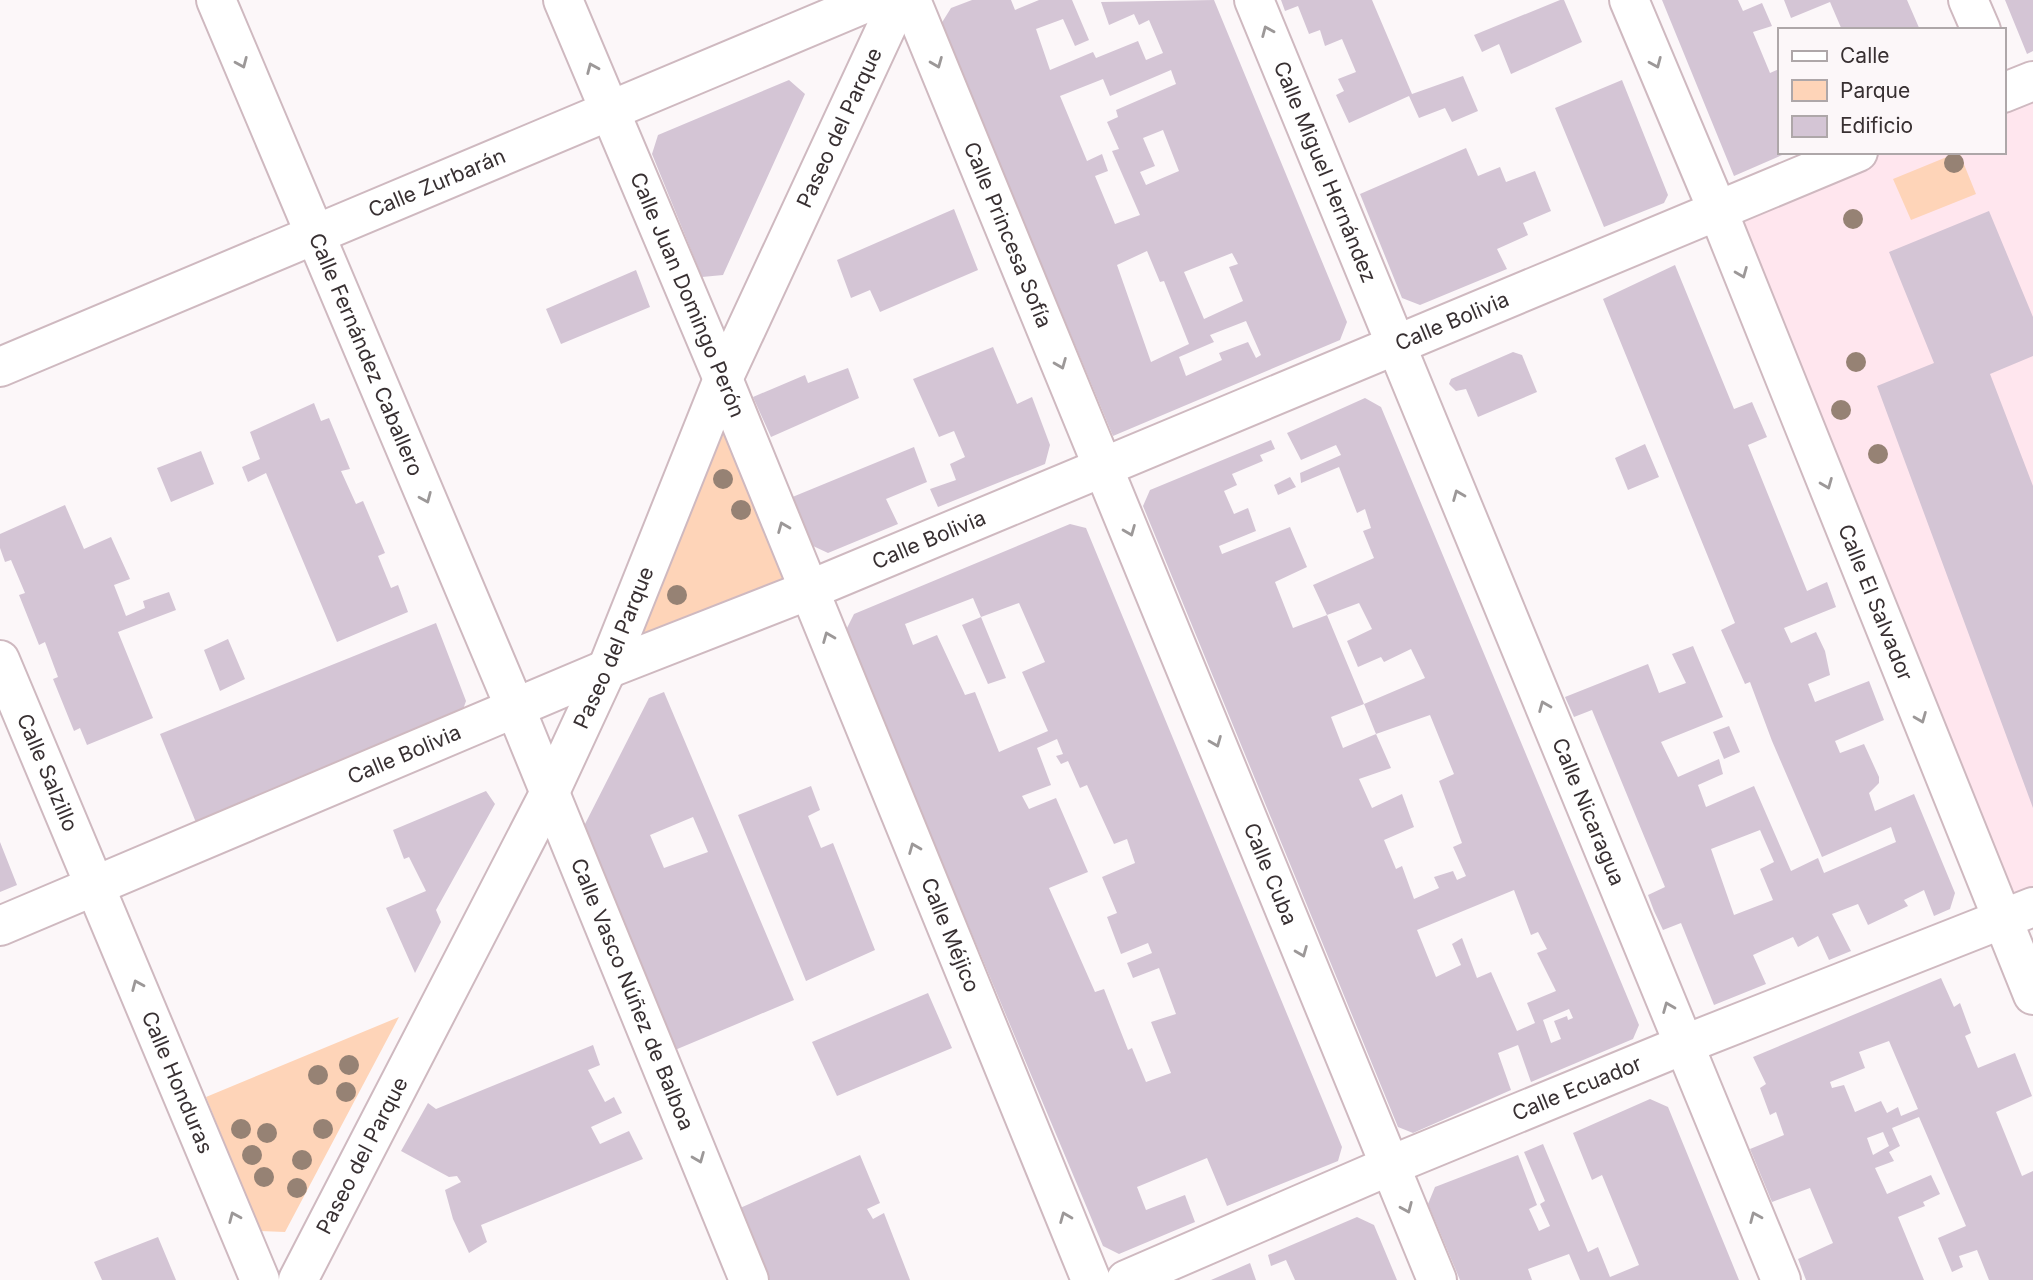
<svg xmlns="http://www.w3.org/2000/svg" width="2033" height="1280" font-family="Inter,sans-serif">
	<style>
		.built { fill: #ffe6ee }
		.green { fill: #fed4b8 }
		.building { fill: #d4c5d5; fill-rule: evenodd }
		.lines { fill: none; stroke-linecap: round; stroke-linejoin: round }
		.minor-casing { stroke: #cfb9c0; stroke-width: 42 }
		.minor { stroke: #fff; stroke-width: 38 }
		.tree { fill: #968274 }
		.oneway { stroke: #9c9898 }
		.labels { text-anchor: middle; stroke-width: 5; stroke-linejoin: round; paint-order: stroke }
		.street-label { font-size: 21px; fill: #383032; stroke: #fcf7f9 }
	</style>
	<rect width="100%" height="100%" fill="#fcf7f9"/>
	<path class="built" d="M 2033,81 L 2033,907 L 2002,920 L 1717,209 L 1858,152 L 2003,152 L 2003,93 Z"/>
	<path class="green" d="M 1959,152 L 1976,194 L 1911,220 L 1893,179 Z
		M 723,379 L 809,590 L 615,649 Z
		M 399,1017 L 285,1232 L 260,1231 L 206,1097 Z"/>
	<path class="building" d="M 972,0 L 1011,0 L 1015,10 L 1039,0 L 1072,0 L 1089,40 L 1075,46 L 1063,19 L 1036,29 L 1050,70 L 1093,52 L 1096,58 L 1138,41 L 1146,60 L 1163,53 L 1149,20 L 1139,25 L 1134,14 L 1109,25 L 1101,2 L 1214,0 L 1347,322 L 1340,340 L 1113,436 L 941,24 L 951,8 ZM 1171,70 L 1176,84 L 1116,110 L 1118,117 L 1107,122 L 1119,149 L 1112,151 L 1140,215 L 1115,224 L 1095,176 L 1108,171 L 1102,154 L 1087,161 L 1060,96 L 1103,79 L 1110,96 ZM 1163,130 L 1179,171 L 1146,185 L 1140,172 L 1155,166 L 1143,138 ZM 1147,251 L 1160,282 L 1164,281 L 1189,344 L 1151,362 L 1117,265 ZM 1232,253 L 1238,264 L 1229,267 L 1243,301 L 1204,319 L 1184,272 ZM 1246,321 L 1261,355 L 1256,358 L 1248,342 L 1219,353 L 1222,360 L 1186,376 L 1179,357 L 1214,342 L 1210,335 Z
		M 1281,0 L 1372,0 L 1412,94 L 1463,76 L 1478,111 L 1452,122 L 1445,108 L 1419,118 L 1409,96 L 1349,123 L 1336,95 L 1344,91 L 1338,79 L 1356,72 L 1342,39 L 1325,46 L 1320,30 L 1309,34 L 1298,6 L 1285,11 Z
		M 1560,0 L 1564,0 L 1582,42 L 1511,74 L 1499,44 L 1482,52 L 1474,35 Z
		M 1662,0 L 1738,0 L 1743,11 L 1762,3 L 1772,26 L 1753,32 L 1770,73 L 1779,69 L 1779,152 L 1789,152 L 1734,176 Z
		M 1784,0 L 1907,0 L 1920,30 L 1842,30 L 1830,2 L 1791,18 Z
		M 2005,0 L 2033,0 L 2033,51 L 2027,54 Z
		M 789,80 L 805,94 L 723,275 L 702,277 L 652,154 L 658,135 Z
		M 1622,80 L 1668,195 L 1664,203 L 1604,227 L 1555,108 Z
		M 1466,148 L 1478,176 L 1500,167 L 1506,182 L 1535,171 L 1551,211 L 1523,223 L 1528,235 L 1497,249 L 1507,269 L 1420,305 L 1402,298 L 1360,194 Z
		M 954,209 L 978,270 L 880,312 L 870,290 L 851,298 L 837,260 Z
		M 1989,211 L 2033,317 L 2033,356 L 1990,374 L 2033,486 L 2033,808 L 1877,386 L 1934,363 L 1889,252 Z
		M 1675,265 L 1734,409 L 1752,402 L 1767,437 L 1748,445 L 1807,591 L 1827,582 L 1836,607 L 1784,628 L 1791,643 L 1816,632 L 1825,651 L 1830,675 L 1808,684 L 1815,702 L 1869,681 L 1884,720 L 1835,741 L 1840,753 L 1864,744 L 1879,777 L 1879,783 L 1869,793 L 1875,811 L 1914,794 L 1955,893 L 1950,909 L 1934,916 L 1924,890 L 1904,900 L 1908,906 L 1868,925 L 1858,904 L 1832,914 L 1851,951 L 1829,960 L 1818,936 L 1798,947 L 1793,937 L 1753,955 L 1766,984 L 1714,1005 L 1681,923 L 1663,930 L 1654,911 L 1648,895 L 1665,887 L 1592,710 L 1574,717 L 1565,697 L 1648,664 L 1659,693 L 1686,683 L 1672,654 L 1693,646 L 1723,717 L 1661,742 L 1678,777 L 1719,759 L 1723,774 L 1698,785 L 1706,807 L 1754,786 L 1791,871 L 1818,858 L 1824,873 L 1896,842 L 1891,827 L 1822,857 L 1772,741 L 1750,682 L 1745,684 L 1721,630 L 1735,623 L 1603,299 ZM 1760,830 L 1774,862 L 1760,869 L 1773,900 L 1734,915 L 1711,849 Z
		M 636,270 L 650,307 L 561,344 L 546,309 Z
		M 993,347 L 1017,404 L 1032,397 L 1050,445 L 1045,464 L 938,507 L 930,489 L 956,480 L 950,464 L 965,457 L 954,431 L 939,437 L 913,379 Z
		M 1513,352 L 1522,355 L 1537,392 L 1478,417 L 1466,389 L 1456,391 L 1449,384 L 1451,379 Z
		M 848,368 L 859,398 L 771,437 L 753,397 L 805,375 L 808,383 Z
		M 1365,398 L 1381,407 L 1639,1025 L 1633,1039 L 1531,1082 L 1518,1045 L 1498,1053 L 1511,1090 L 1413,1133 L 1398,1127 L 1143,506 L 1150,490 L 1271,440 L 1275,449 L 1260,455 L 1263,461 L 1232,474 L 1237,485 L 1224,491 L 1234,514 L 1248,508 L 1256,531 L 1219,546 L 1222,554 L 1290,527 L 1307,567 L 1275,582 L 1293,628 L 1327,615 L 1364,704 L 1331,717 L 1343,748 L 1376,734 L 1391,768 L 1359,779 L 1372,808 L 1402,794 L 1414,827 L 1384,840 L 1396,869 L 1402,866 L 1414,899 L 1439,888 L 1434,877 L 1453,871 L 1457,880 L 1466,876 L 1453,847 L 1462,843 L 1439,781 L 1454,774 L 1430,715 L 1376,734 L 1364,704 L 1425,678 L 1411,649 L 1384,662 L 1381,657 L 1358,667 L 1347,641 L 1372,629 L 1359,603 L 1327,615 L 1313,585 L 1374,558 L 1363,531 L 1371,528 L 1365,509 L 1357,513 L 1339,467 L 1301,483 L 1300,473 L 1341,455 L 1336,445 L 1301,460 L 1287,433 ZM 1514,890 L 1531,935 L 1538,932 L 1547,949 L 1537,953 L 1556,991 L 1527,1003 L 1535,1023 L 1517,1031 L 1491,972 L 1477,978 L 1462,938 L 1452,944 L 1461,965 L 1436,977 L 1417,930 ZM 1569,1009 L 1573,1018 L 1568,1020 L 1567,1016 L 1554,1021 L 1561,1039 L 1551,1043 L 1543,1020 Z
		M 314,403 L 321,421 L 329,418 L 350,469 L 341,471 L 356,504 L 363,501 L 385,553 L 378,556 L 391,588 L 398,585 L 408,612 L 337,642 L 266,473 L 248,482 L 242,467 L 260,459 L 250,432 Z
		M 1645,444 L 1659,477 L 1628,490 L 1615,458 Z
		M 914,447 L 927,482 L 886,499 L 898,524 L 828,553 L 811,545 L 790,498 Z
		M 201,451 L 214,484 L 171,502 L 157,468 Z
		M 1290,477 L 1296,487 L 1278,495 L 1274,485 Z
		M 65,505 L 84,549 L 111,537 L 130,579 L 114,585 L 126,616 L 145,608 L 143,601 L 169,592 L 176,610 L 118,632 L 153,718 L 87,745 L 80,728 L 74,731 L 53,679 L 58,677 L 45,642 L 39,645 L 19,595 L 25,593 L 11,560 L 5,562 L 0,548 L 0,534 Z
		M 1070,524 L 1086,528 L 1342,1147 L 1338,1161 L 1227,1206 L 1207,1158 L 1137,1187 L 1146,1210 L 1185,1195 L 1195,1222 L 1119,1254 L 1103,1246 L 845,632 L 854,614 ZM 973,598 L 981,617 L 962,625 L 988,684 L 1006,678 L 981,617 L 1019,603 L 1045,662 L 1022,672 L 1048,731 L 999,752 L 975,692 L 965,695 L 937,635 L 913,645 L 905,624 ZM 1057,739 L 1063,754 L 1056,756 L 1061,764 L 1068,761 L 1080,788 L 1087,785 L 1114,844 L 1127,839 L 1135,863 L 1102,877 L 1117,913 L 1107,917 L 1121,954 L 1148,943 L 1152,953 L 1127,963 L 1133,978 L 1159,968 L 1176,1014 L 1151,1022 L 1171,1073 L 1146,1082 L 1132,1048 L 1128,1050 L 1104,989 L 1095,992 L 1049,888 L 1088,872 L 1056,798 L 1029,809 L 1022,796 L 1051,785 L 1037,748 Z
		M 436,623 L 466,701 L 460,718 L 197,825 L 160,734 Z
		M 228,639 L 245,679 L 220,691 L 204,650 Z
		M 664,692 L 794,1000 L 675,1050 L 583,828 L 649,698 ZM 693,817 L 708,852 L 664,868 L 650,835 Z
		M 1729,726 L 1740,752 L 1724,759 L 1713,732 Z
		M 811,786 L 820,810 L 808,816 L 821,848 L 833,843 L 875,950 L 806,981 L 738,815 Z
		M 486,791 L 495,804 L 436,910 L 441,922 L 415,973 L 386,908 L 426,891 L 409,857 L 404,859 L 393,830 Z
		M 0,842 L 17,885 L 0,892 Z
		M 1941,978 L 1954,1007 L 1960,1003 L 1971,1033 L 1965,1036 L 1978,1068 L 2015,1053 L 2032,1096 L 1996,1112 L 2022,1176 L 2033,1171 L 2033,1280 L 1989,1280 L 1977,1250 L 1959,1256 L 1963,1267 L 1952,1272 L 1938,1238 L 1966,1226 L 1919,1117 L 1892,1128 L 1900,1146 L 1889,1152 L 1894,1161 L 1875,1168 L 1887,1194 L 1931,1175 L 1940,1194 L 1923,1202 L 1925,1206 L 1898,1217 L 1924,1280 L 1806,1280 L 1798,1259 L 1833,1243 L 1810,1188 L 1772,1202 L 1750,1149 L 1784,1135 L 1776,1112 L 1770,1115 L 1760,1088 L 1766,1084 L 1753,1057 ZM 1889,1041 L 1918,1109 L 1901,1116 L 1898,1107 L 1887,1113 L 1881,1101 L 1855,1112 L 1844,1085 L 1832,1088 L 1830,1082 L 1865,1068 L 1859,1052 ZM 1883,1132 L 1889,1146 L 1873,1155 L 1867,1138 Z
		M 928,993 L 952,1048 L 837,1096 L 812,1042 Z
		M 593,1045 L 600,1065 L 588,1070 L 605,1102 L 614,1097 L 622,1113 L 591,1127 L 600,1144 L 629,1131 L 643,1159 L 481,1225 L 487,1242 L 469,1253 L 453,1219 L 445,1190 L 461,1182 L 457,1176 L 449,1177 L 401,1151 L 428,1103 L 436,1109 Z
		M 1650,1099 L 1668,1107 L 1739,1280 L 1580,1280 L 1569,1254 L 1528,1269 L 1532,1280 L 1460,1280 L 1428,1204 L 1435,1187 L 1518,1155 L 1537,1205 L 1529,1209 L 1539,1231 L 1550,1226 L 1540,1204 L 1545,1201 L 1524,1152 L 1543,1144 L 1588,1252 L 1598,1247 L 1610,1277 L 1639,1265 L 1602,1175 L 1592,1180 L 1573,1133 Z
		M 860,1155 L 880,1203 L 867,1209 L 873,1219 L 884,1213 L 910,1280 L 770,1280 L 740,1208 Z
		M 1357,1217 L 1374,1225 L 1397,1280 L 1295,1280 L 1286,1260 L 1271,1266 L 1268,1255 Z
		M 158,1237 L 176,1280 L 102,1280 L 94,1262 Z
		M 1250,1263 L 1256,1280 L 1211,1280 Z"/>
	<g class="lines">
		<g class="minor-casing">
			<g id="minor">
				<path id="s1" d="M 216,0 L 516,710 L 749,1280"/>
				<path id="s2" d="M 563,0 L 723,379 L 1091,1280"/>
				<path id="s3" d="M 911,0 L 1437,1280"/>
				<path id="s4" d="M 1254,0 L 1781,1280"/>
				<path id="s5" d="M 1629,0 L 1717,209 L 2033,995"/>
				<path d="M 1968,0 L 1981,30"/>
				<path d="M 2003,93 L 2033,81"/>
				<path id="s6" d="M 0,367 L 873,0"/>
				<path id="s7" d="M 0,660 L 260,1280"/>
				<path id="s8" d="M 0,926 L 607,669 L 809,590 L 1858,152"/>
				<path id="s9" d="M 298,1280 L 549,794 L 607,669 L 723,379 L 899,0"/>
				<path id="s10" d="M 1126,1280 L 1389,1166 L 1683,1045 L 2033,907"/>
			</g>
		</g>
		<use href="#minor" class="minor"/>
	</g>
	<g class="tree">
		<circle cx="1954" cy="163" r="10"/>
		<circle cx="1853" cy="219" r="10"/>
		<circle cx="1856" cy="362" r="10"/>
		<circle cx="1841" cy="410" r="10"/>
		<circle cx="1878" cy="454" r="10"/>
		<circle cx="723" cy="479" r="10"/>
		<circle cx="741" cy="510" r="10"/>
		<circle cx="677" cy="595" r="10"/>
		<circle cx="349" cy="1065" r="10"/>
		<circle cx="318" cy="1075" r="10"/>
		<circle cx="346" cy="1092" r="10"/>
		<circle cx="241" cy="1129" r="10"/>
		<circle cx="323" cy="1129" r="10"/>
		<circle cx="267" cy="1133" r="10"/>
		<circle cx="252" cy="1155" r="10"/>
		<circle cx="302" cy="1160" r="10"/>
		<circle cx="264" cy="1177" r="10"/>
		<circle cx="297" cy="1188" r="10"/>
	</g>
	<defs><path id="oneway-chevron" d="M-2-3.5L2.5 0L-2 3.5" fill="none" stroke-width="1.6" stroke-linecap="round" stroke-linejoin="round" transform="scale(1.75)"/></defs>
	<g class="oneway">
		<use href="#oneway-chevron" transform="translate(1267 31) rotate(-113)"/>
		<use href="#oneway-chevron" transform="translate(242 63) rotate(67)"/>
		<use href="#oneway-chevron" transform="translate(937 63) rotate(68)"/>
		<use href="#oneway-chevron" transform="translate(1656 63) rotate(67)"/>
		<use href="#oneway-chevron" transform="translate(592 68) rotate(-113)"/>
		<use href="#oneway-chevron" transform="translate(1742 273) rotate(68)"/>
		<use href="#oneway-chevron" transform="translate(1061 364) rotate(68)"/>
		<use href="#oneway-chevron" transform="translate(1827 484) rotate(68)"/>
		<use href="#oneway-chevron" transform="translate(1458 495) rotate(-112)"/>
		<use href="#oneway-chevron" transform="translate(426 498) rotate(67)"/>
		<use href="#oneway-chevron" transform="translate(783 527) rotate(-112)"/>
		<use href="#oneway-chevron" transform="translate(1130 531) rotate(68)"/>
		<use href="#oneway-chevron" transform="translate(828 637) rotate(-112)"/>
		<use href="#oneway-chevron" transform="translate(1544 706) rotate(-112)"/>
		<use href="#oneway-chevron" transform="translate(1921 718) rotate(68)"/>
		<use href="#oneway-chevron" transform="translate(1216 742) rotate(68)"/>
		<use href="#oneway-chevron" transform="translate(914 848) rotate(-112)"/>
		<use href="#oneway-chevron" transform="translate(1302 952) rotate(68)"/>
		<use href="#oneway-chevron" transform="translate(137 985) rotate(-113)"/>
		<use href="#oneway-chevron" transform="translate(1668 1007) rotate(-112)"/>
		<use href="#oneway-chevron" transform="translate(699 1158) rotate(68)"/>
		<use href="#oneway-chevron" transform="translate(1407 1208) rotate(67)"/>
		<use href="#oneway-chevron" transform="translate(234 1217) rotate(-113)"/>
		<use href="#oneway-chevron" transform="translate(1065 1217) rotate(-112)"/>
		<use href="#oneway-chevron" transform="translate(1755 1217) rotate(-113)"/>
	</g>
	<g class="labels">
		<g class="street-label">
			<text dy="7" stroke="none"><textPath href="#s9" startOffset="1274">Paseo del Parque</textPath></text>
			<text dy="7" stroke="none"><textPath href="#s4" startOffset="186">Calle Miguel Hernández</textPath></text>
			<text dy="7" stroke="none"><textPath href="#s6" startOffset="474">Calle Zurbarán</textPath></text>
			<text dy="7" stroke="none"><textPath href="#s3" startOffset="254">Calle Princesa Sofía</textPath></text>
			<text dy="7" stroke="none"><textPath href="#s2" startOffset="320">Calle Juan Domingo Perón</textPath></text>
			<text dy="7" stroke="none"><textPath href="#s8" startOffset="1573">Calle Bolivia</textPath></text>
			<text dy="7" stroke="none"><textPath href="#s1" startOffset="385">Calle Fernández Caballero</textPath></text>
			<text dy="7" stroke="none"><textPath href="#s8" startOffset="1006">Calle Bolivia</textPath></text>
			<text dy="7" stroke="none"><textPath href="#s5" startOffset="651">Calle El Salvador</textPath></text>
			<text dy="7" stroke="none"><textPath href="#s9" startOffset="707">Paseo del Parque</textPath></text>
			<text dy="7" stroke="none"><textPath href="#s8" startOffset="439">Calle Bolivia</textPath></text>
			<text dy="7" stroke="none"><textPath href="#s7" startOffset="122">Calle Salzillo</textPath></text>
			<text dy="7" stroke="none"><textPath href="#s4" startOffset="878">Calle Nicaragua</textPath></text>
			<text dy="7" stroke="none"><textPath href="#s3" startOffset="945">Calle Cuba</textPath></text>
			<text dy="7" stroke="none"><textPath href="#s2" startOffset="1012">Calle Méjico</textPath></text>
			<text dy="7" stroke="none"><textPath href="#s1" startOffset="1078">Calle Vasco Núñez de Balboa</textPath></text>
			<text dy="7" stroke="none"><textPath href="#s7" startOffset="458">Calle Honduras</textPath></text>
			<text dy="7" stroke="none"><textPath href="#s10" startOffset="490">Calle Ecuador</textPath></text>
			<text dy="7" stroke="none"><textPath href="#s9" startOffset="140">Paseo del Parque</textPath></text>
		</g>
	</g>
	<rect x="1778" y="28" width="228" height="126" fill="#fcf7f9" stroke="#aea7a9" stroke-width="2"/>
	<rect x="1792" y="51" width="35" height="10" fill="#ffffff" stroke="#aea7a9" stroke-width="2"/>
	<text x="1840" y="63" font-size="21" fill="#383032">Calle</text>
	<rect x="1792" y="80" width="35" height="21" fill="#fed4b8" stroke="#aea7a9" stroke-width="2"/>
	<text x="1840" y="98" font-size="21" fill="#383032">Parque</text>
	<rect x="1792" y="116" width="35" height="21" fill="#d4c5d5" stroke="#aea7a9" stroke-width="2"/>
	<text x="1840" y="133" font-size="21" fill="#383032">Edificio</text>
</svg>
